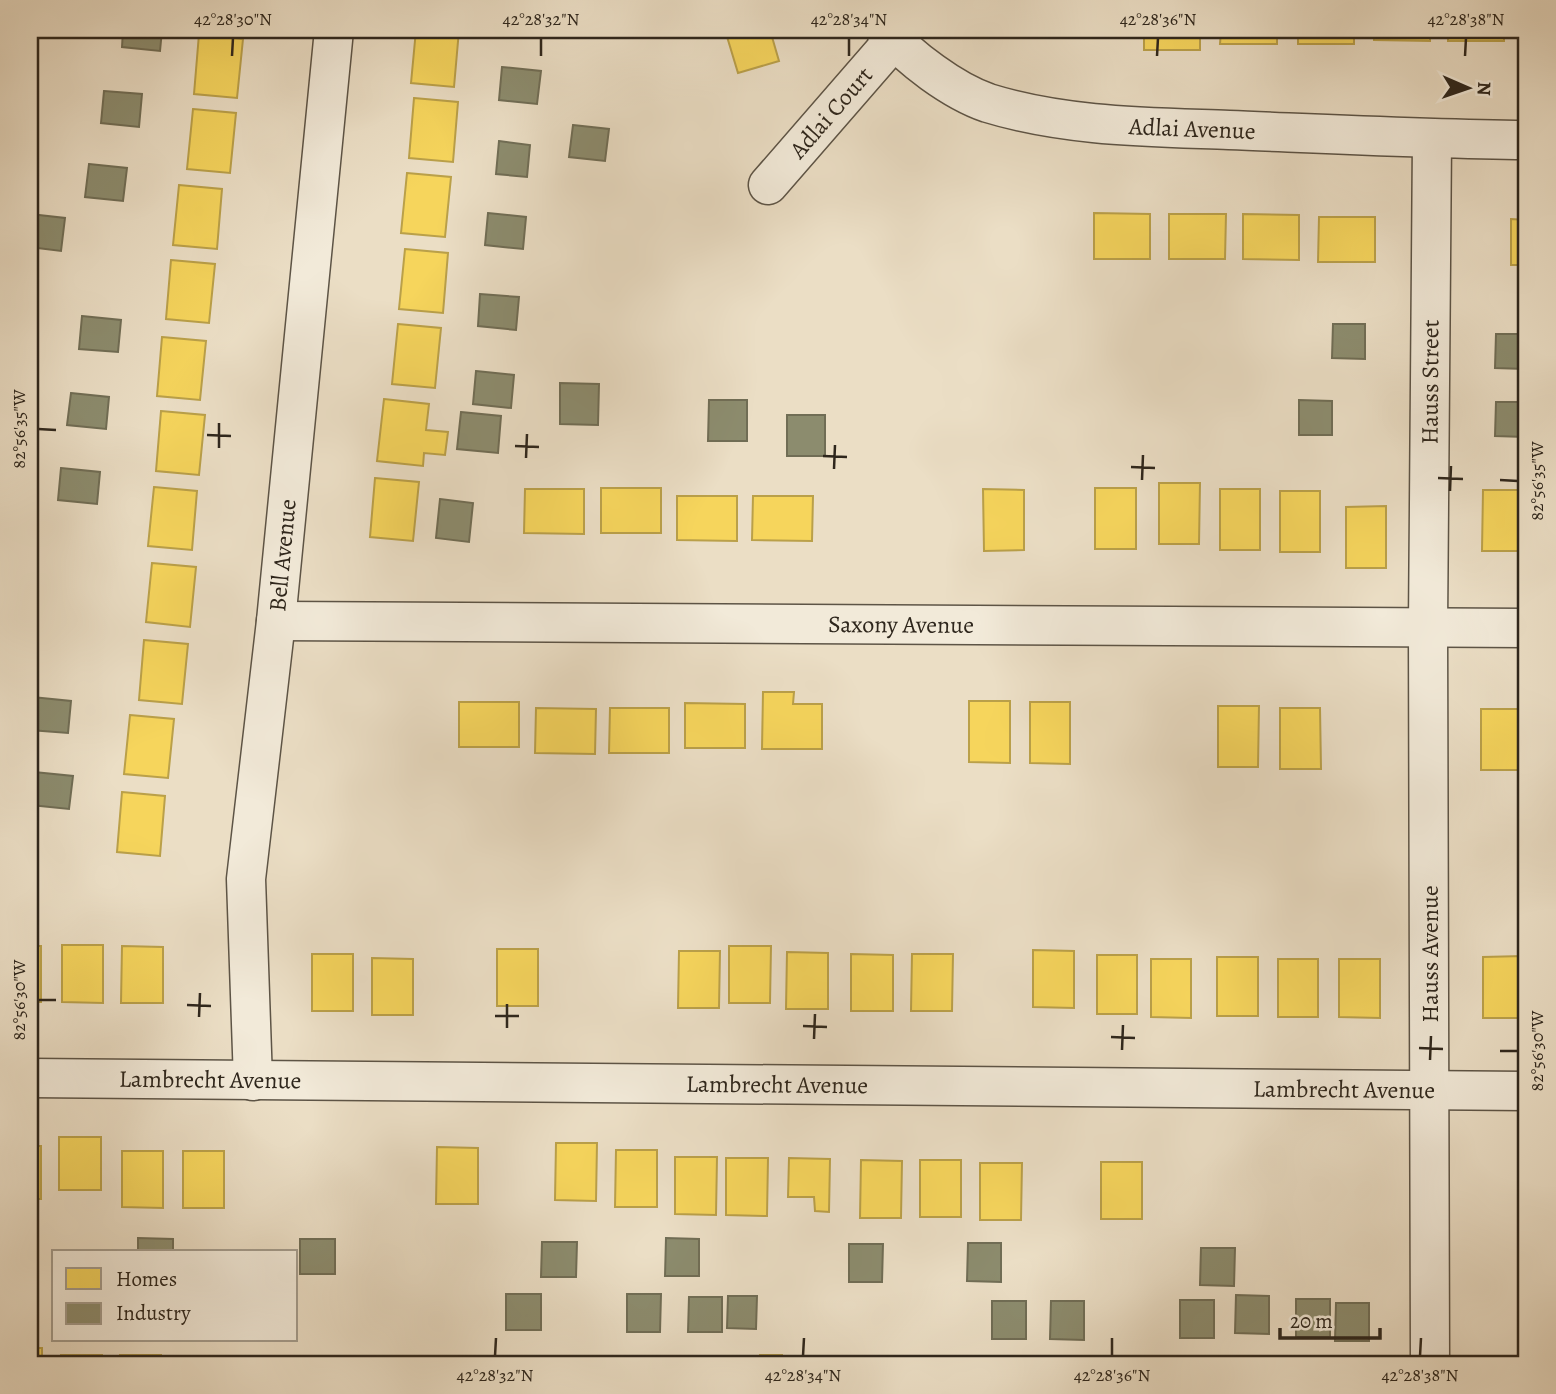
<svg xmlns="http://www.w3.org/2000/svg" width="1556" height="1394" font-family="Alegreya,serif">
	<style>
		.homes { fill: #f6d55c; stroke: #baa049; stroke-width: 2 }
		.industry { fill: #8c8c6e; stroke: #706d55; stroke-width: 2 }
		.lines { fill: none; stroke-linecap: round; stroke-linejoin: round }
		.street-casing { stroke: #5d5446; stroke-width: 41 }
		.street { stroke: #f2ead9; stroke-width: 38 }
		.ticks { fill: none; stroke: #2e261c; stroke-width: 2.5 }
		.labels { text-anchor: middle; stroke-width: 7; stroke-linejoin: round; paint-order: stroke }
		.street-label { font-size: 24px; fill: #2e261c; stroke: #f2ead9 }
		.neatline { fill: none; stroke: #2e261c; stroke-width: 2.5 }
		.ticks-label { font-size: 18px; text-anchor: middle; fill: #2e261c }
	</style>
	<rect width="100%" height="100%" fill="#ebdec5"/>
	<filter id="stains"><feTurbulence type="fractalNoise" baseFrequency=".00286" numOctaves="4"/><feColorMatrix values="0 0 0 0 .2 0 0 0 0 .09 0 0 0 0 .02 0 0 0 .5 -.17"/></filter>
	<radialGradient id="worn" r=".72"><stop offset=".6" stop-color="#630" stop-opacity="0"/><stop offset="1" stop-color="#630" stop-opacity=".3"/></radialGradient>
	<path class="homes" d="M 416,30 L 459,30 L 454,87 L 411,83 Z
		M 725,30 L 770,30 L 779,61 L 738,73 Z
		M 1144,30 L 1200,30 L 1200,50 L 1144,50 Z
		M 1221,30 L 1277,30 L 1277,44 L 1220,44 Z
		M 1298,30 L 1354,30 L 1354,44 L 1298,44 Z
		M 1374,30 L 1430,30 L 1430,41 L 1374,40 Z
		M 1448,30 L 1504,30 L 1504,41 L 1448,41 Z
		M 199,34 L 243,39 L 237,98 L 194,94 Z
		M 414,98 L 458,102 L 453,162 L 409,158 Z
		M 193,109 L 236,113 L 230,173 L 187,169 Z
		M 407,173 L 451,177 L 445,237 L 401,233 Z
		M 179,185 L 222,189 L 217,249 L 173,245 Z
		M 1094,213 L 1150,214 L 1150,259 L 1094,259 Z
		M 1169,214 L 1226,214 L 1225,259 L 1169,259 Z
		M 1243,214 L 1299,215 L 1299,260 L 1243,259 Z
		M 1319,217 L 1375,217 L 1375,262 L 1318,262 Z
		M 1511,219 L 1526,220 L 1526,265 L 1511,265 Z
		M 405,249 L 448,253 L 443,313 L 399,309 Z
		M 171,260 L 215,264 L 209,323 L 166,319 Z
		M 398,324 L 441,328 L 435,388 L 392,384 Z
		M 162,337 L 206,341 L 200,400 L 157,396 Z
		M 384,399 L 429,404 L 426,430 L 448,432 L 445,455 L 424,453 L 423,466 L 377,461 Z
		M 161,411 L 205,415 L 199,475 L 156,471 Z
		M 375,478 L 419,482 L 413,541 L 370,537 Z
		M 1159,483 L 1200,483 L 1199,544 L 1159,544 Z
		M 154,487 L 197,491 L 192,550 L 148,546 Z
		M 601,488 L 661,488 L 661,533 L 601,533 Z
		M 1095,488 L 1136,488 L 1136,549 L 1095,549 Z
		M 525,489 L 584,489 L 584,534 L 524,533 Z
		M 983,489 L 1024,490 L 1024,550 L 984,551 Z
		M 1220,489 L 1260,489 L 1260,550 L 1220,550 Z
		M 1483,490 L 1523,490 L 1523,551 L 1482,551 Z
		M 1280,491 L 1320,491 L 1320,552 L 1280,552 Z
		M 677,496 L 737,496 L 737,541 L 677,540 Z
		M 753,496 L 813,496 L 812,541 L 752,540 Z
		M 1386,506 L 1386,568 L 1346,568 L 1346,507 Z
		M 152,563 L 196,567 L 190,627 L 146,622 Z
		M 144,640 L 188,644 L 182,704 L 139,700 Z
		M 763,692 L 794,692 L 793,704 L 822,704 L 822,749 L 762,749 Z
		M 969,701 L 1010,701 L 1010,763 L 969,762 Z
		M 459,702 L 519,702 L 519,747 L 459,747 Z
		M 1030,702 L 1070,702 L 1070,764 L 1030,763 Z
		M 685,703 L 745,704 L 745,748 L 685,748 Z
		M 1218,706 L 1259,706 L 1258,767 L 1218,767 Z
		M 536,708 L 596,709 L 595,754 L 535,753 Z
		M 610,708 L 669,708 L 669,753 L 609,753 Z
		M 1280,708 L 1320,708 L 1321,769 L 1280,769 Z
		M 1481,709 L 1521,709 L 1521,770 L 1481,770 Z
		M 130,715 L 174,719 L 168,778 L 124,774 Z
		M 122,792 L 165,796 L 160,856 L 117,852 Z
		M 62,945 L 103,945 L 103,1003 L 62,1002 Z
		M 30,946 L 41,946 L 41,1002 L 30,1002 Z
		M 122,946 L 163,947 L 163,1003 L 121,1003 Z
		M 729,946 L 771,946 L 770,1003 L 729,1003 Z
		M 497,949 L 538,949 L 538,1006 L 497,1006 Z
		M 1033,950 L 1074,951 L 1074,1008 L 1033,1007 Z
		M 679,951 L 720,951 L 719,1008 L 678,1008 Z
		M 787,952 L 828,953 L 828,1009 L 786,1009 Z
		M 312,954 L 353,954 L 353,1011 L 312,1011 Z
		M 851,954 L 893,955 L 893,1011 L 851,1011 Z
		M 912,954 L 953,954 L 952,1011 L 911,1011 Z
		M 1097,955 L 1137,955 L 1137,1014 L 1097,1014 Z
		M 1523,956 L 1523,1018 L 1483,1018 L 1483,957 Z
		M 1217,957 L 1258,957 L 1258,1016 L 1217,1016 Z
		M 372,958 L 413,959 L 413,1015 L 372,1015 Z
		M 1151,959 L 1191,959 L 1191,1018 L 1151,1017 Z
		M 1278,959 L 1318,959 L 1318,1017 L 1278,1017 Z
		M 1339,959 L 1380,959 L 1380,1018 L 1339,1017 Z
		M 59,1137 L 101,1137 L 101,1190 L 59,1190 Z
		M 556,1143 L 597,1143 L 596,1201 L 555,1200 Z
		M 30,1146 L 41,1146 L 41,1199 L 30,1199 Z
		M 437,1147 L 478,1148 L 478,1204 L 436,1204 Z
		M 616,1150 L 657,1150 L 657,1207 L 615,1207 Z
		M 122,1151 L 163,1151 L 163,1208 L 122,1207 Z
		M 183,1151 L 224,1151 L 224,1208 L 183,1208 Z
		M 675,1157 L 717,1157 L 716,1215 L 675,1214 Z
		M 726,1158 L 768,1158 L 767,1216 L 726,1215 Z
		M 789,1158 L 830,1159 L 829,1212 L 815,1211 L 814,1197 L 788,1197 Z
		M 861,1160 L 902,1161 L 901,1218 L 860,1218 Z
		M 920,1160 L 961,1160 L 961,1217 L 920,1217 Z
		M 1101,1162 L 1142,1162 L 1142,1219 L 1101,1219 Z
		M 980,1163 L 1022,1163 L 1021,1220 L 980,1220 Z
		M 30,1348 L 42,1348 L 42,1364 L 30,1364 Z
		M 61,1355 L 102,1355 L 102,1364 L 61,1364 Z
		M 120,1355 L 161,1355 L 161,1364 L 120,1364 Z
		M 760,1355 L 782,1355 L 782,1364 L 759,1364 Z
		M 366,1356 L 407,1356 L 407,1364 L 366,1364 Z
		M 426,1356 L 468,1356 L 467,1364 L 426,1364 Z
		M 486,1356 L 527,1357 L 527,1364 L 486,1364 Z
		M 241,1357 L 282,1357 L 282,1364 L 241,1364 Z
		M 182,1358 L 223,1358 L 223,1364 L 182,1364 Z
		M 607,1358 L 648,1358 L 648,1364 L 607,1364 Z
		M 914,1358 L 955,1358 L 955,1364 L 914,1364 Z
		M 1097,1358 L 1138,1358 L 1138,1364 L 1097,1364 Z
		M 669,1359 L 710,1359 L 710,1364 L 669,1364 Z
		M 791,1359 L 833,1360 L 833,1364 L 791,1364 Z
		M 971,1361 L 1012,1361 L 1012,1364 L 971,1364 Z"/>
	<path class="industry" d="M 123,30 L 162,30 L 160,51 L 122,47 Z
		M 502,67 L 541,71 L 537,104 L 499,100 Z
		M 104,91 L 142,94 L 139,127 L 101,123 Z
		M 573,125 L 609,129 L 605,161 L 569,157 Z
		M 499,141 L 530,145 L 527,177 L 496,174 Z
		M 89,164 L 127,168 L 123,201 L 85,197 Z
		M 488,213 L 526,217 L 523,249 L 485,245 Z
		M 30,214 L 65,218 L 61,251 L 30,247 Z
		M 480,294 L 519,297 L 516,330 L 478,326 Z
		M 82,316 L 121,320 L 118,352 L 79,349 Z
		M 1333,324 L 1365,324 L 1365,359 L 1332,358 Z
		M 1496,334 L 1526,334 L 1526,369 L 1495,368 Z
		M 476,371 L 514,375 L 511,408 L 473,404 Z
		M 560,383 L 599,384 L 598,425 L 560,424 Z
		M 71,393 L 109,397 L 106,429 L 67,425 Z
		M 709,400 L 747,400 L 747,441 L 708,441 Z
		M 1299,400 L 1332,401 L 1332,435 L 1299,435 Z
		M 1496,402 L 1526,402 L 1526,437 L 1495,436 Z
		M 461,412 L 501,416 L 498,453 L 457,449 Z
		M 787,415 L 825,415 L 825,456 L 787,456 Z
		M 61,468 L 100,472 L 97,504 L 58,500 Z
		M 440,499 L 473,503 L 469,542 L 436,538 Z
		M 32,697 L 71,701 L 68,733 L 30,730 Z
		M 34,772 L 73,776 L 69,809 L 31,805 Z
		M 138,1238 L 173,1239 L 173,1252 L 138,1252 Z
		M 666,1238 L 699,1239 L 699,1276 L 665,1276 Z
		M 300,1239 L 335,1239 L 335,1274 L 300,1274 Z
		M 542,1242 L 577,1242 L 576,1277 L 541,1277 Z
		M 968,1243 L 1001,1243 L 1001,1282 L 967,1281 Z
		M 849,1244 L 883,1244 L 882,1282 L 849,1282 Z
		M 1201,1248 L 1235,1248 L 1234,1286 L 1200,1285 Z
		M 506,1294 L 541,1294 L 541,1330 L 506,1330 Z
		M 627,1294 L 661,1294 L 660,1332 L 627,1332 Z
		M 1236,1295 L 1269,1296 L 1269,1334 L 1235,1333 Z
		M 728,1296 L 757,1296 L 756,1329 L 727,1328 Z
		M 689,1297 L 722,1297 L 722,1332 L 688,1332 Z
		M 1296,1299 L 1330,1299 L 1330,1337 L 1296,1337 Z
		M 1180,1300 L 1214,1300 L 1214,1338 L 1180,1338 Z
		M 992,1301 L 1026,1301 L 1026,1339 L 992,1339 Z
		M 1051,1301 L 1084,1301 L 1084,1340 L 1050,1339 Z
		M 1336,1303 L 1369,1303 L 1369,1341 L 1335,1341 Z"/>
	<g class="lines">
		<g class="street-casing">
			<g id="street">
				<path id="s1" d="M 885,30 C 909,58 953,91 988,103 C 1066,127 1149,127 1229,130 C 1328,134 1427,139 1526,140"/>
				<path id="s2" d="M 768,185 L 894,40"/>
				<path id="s3" d="M 276,621 L 1526,628"/>
				<path id="s4" d="M 30,1078 L 1526,1091"/>
				<path id="s5" d="M 253,1081 L 246,879 L 276,621 L 334,30"/>
				<path id="s6" d="M 1430,1364 L 1428,627 L 1432,139"/>
			</g>
		</g>
		<use href="#street" class="street"/>
	</g>
	<path class="ticks" d="M 232,56 L 233,38M 541,56 L 541,38M 849,56 L 849,38M 1157,56 L 1158,38M 1465,56 L 1466,38M 38,429 L 56,430M 207,435 L 231,436M 515,446 L 539,447M 219,448 L 219,423M 823,456 L 847,457M 526,458 L 527,434M 1131,467 L 1155,468M 834,469 L 835,445M 1438,478 L 1463,479M 1142,480 L 1143,455M 1500,480 L 1518,481M 1450,491 L 1451,466M 38,1000 L 56,1000M 187,1005 L 211,1006M 495,1016 L 519,1016M 199,1017 L 200,993M 803,1026 L 827,1027M 507,1028 L 507,1004M 1111,1037 L 1135,1038M 814,1039 L 815,1014M 1419,1048 L 1443,1049M 1122,1050 L 1123,1025M 1500,1051 L 1518,1051M 1430,1060 L 1431,1036M 495,1356 L 496,1338M 803,1356 L 804,1338M 1112,1356 L 1112,1338M 1420,1356 L 1421,1338"/>
	<g class="labels">
		<g class="street-label">
			<text dy="8" stroke="none"><textPath href="#s2" startOffset="96">Adlai Court</textPath></text>
			<text dy="8" stroke="none"><textPath href="#s1" startOffset="334">Adlai Avenue</textPath></text>
			<text dy="8" stroke="none"><textPath href="#s6" startOffset="982">Hauss Street</textPath></text>
			<text dy="8" stroke="none"><textPath href="#s5" startOffset="528">Bell Avenue</textPath></text>
			<text dy="8" stroke="none"><textPath href="#s3" startOffset="625">Saxony Avenue</textPath></text>
			<text transform="translate(1430 954) rotate(-90)" y="8">Hauss Avenue</text>
			<text dy="8" stroke="none"><textPath href="#s4" startOffset="180">Lambrecht Avenue</textPath></text>
			<text dy="8" stroke="none"><textPath href="#s4" startOffset="747">Lambrecht Avenue</textPath></text>
			<text dy="8" stroke="none"><textPath href="#s4" startOffset="1314">Lambrecht Avenue</textPath></text>
		</g>
	</g>
	<rect width="1556" height="1394" fill="none" stroke="#ebdec5" stroke-width="77"/>
	<rect x="52" y="1250" width="245" height="91" fill="#f2ead9" stroke="#a49c8d" stroke-width="2"/>
	<rect x="66" y="1268" width="35" height="21" fill="#f6d55c" stroke="#a49c8d" stroke-width="2"/>
	<text x="116" y="1286" font-size="21" fill="#2e261c">Homes</text>
	<rect x="66" y="1303" width="35" height="21" fill="#8c8c6e" stroke="#a49c8d" stroke-width="2"/>
	<text x="116" y="1320" font-size="21" fill="#2e261c">Industry</text>
	<g transform="translate(1468 88) rotate(92)" stroke="#f2ead9" stroke-width="5" paint-order="stroke">
	<path d="M0-5L12 26L0 18L-12 26Z" fill="#2e261c"/>
	<text y="-10" font-size="19" font-weight="bold" text-anchor="middle" fill="#2e261c">N</text>
	</g>
	<path d="M1280 1328v10h100v-10" fill="none" stroke="#2e261c" stroke-width="3.5"/>
	<text x="1290" y="1328" font-size="21" fill="#2e261c" stroke="#f2ead9" stroke-width="5" paint-order="stroke">20 m</text>
	<rect x="38" y="38" width="1480" height="1318" class="neatline"/>
	<g class="ticks-label">
		<text x="233" y="25">42°28'30"N</text>
		<text x="541" y="25">42°28'32"N</text>
		<text x="849" y="25">42°28'34"N</text>
		<text x="1158" y="25">42°28'36"N</text>
		<text x="1466" y="25">42°28'38"N</text>
		<text transform="translate(19 429) rotate(-90)" y="6">82°56'35"W</text>
		<text transform="translate(1537 481) rotate(-90)" y="6">82°56'35"W</text>
		<text transform="translate(19 1000) rotate(-90)" y="6">82°56'30"W</text>
		<text transform="translate(1537 1051) rotate(-90)" y="6">82°56'30"W</text>
		<text x="495" y="1381">42°28'32"N</text>
		<text x="803" y="1381">42°28'34"N</text>
		<text x="1112" y="1381">42°28'36"N</text>
		<text x="1420" y="1381">42°28'38"N</text>
	</g>
	<rect width="100%" height="100%" filter="url(#stains)"/>
	<rect width="100%" height="100%" fill="url(#worn)"/>
</svg>
